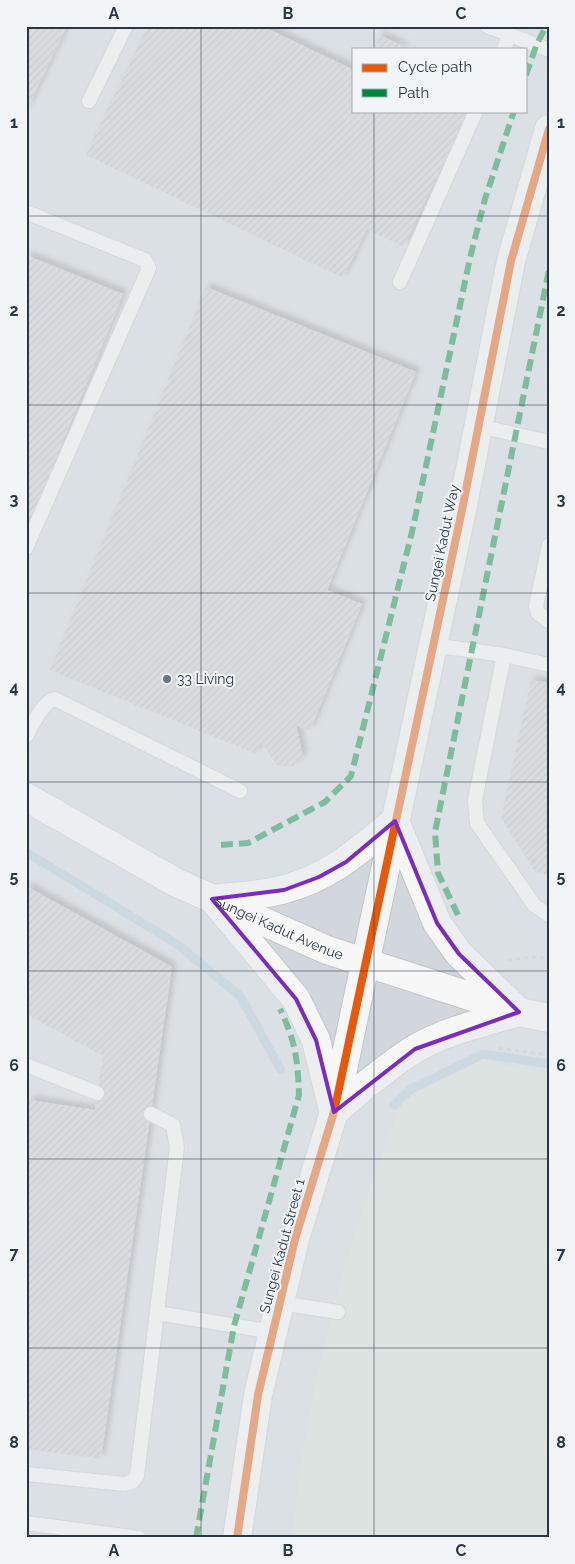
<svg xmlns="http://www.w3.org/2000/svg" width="575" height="1564" font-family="Raleway,sans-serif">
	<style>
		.built { fill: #d1d7dd; fill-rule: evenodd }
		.grass { fill: #d6ded4 }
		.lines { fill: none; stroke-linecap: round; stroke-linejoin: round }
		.stream { stroke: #b0c8d6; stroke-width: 9 }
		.building { fill: url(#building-hatch); filter: url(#shadow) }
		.lane-casing { stroke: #c2c5c7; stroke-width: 16 }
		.street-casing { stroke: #c2c5c7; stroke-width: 30 }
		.secondary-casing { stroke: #c2c5c7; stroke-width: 30 }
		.path { stroke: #c2c7c9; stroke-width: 3; stroke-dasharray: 4 4; stroke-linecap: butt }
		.lane { stroke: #f3f5f6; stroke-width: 14 }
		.street { stroke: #f3f5f6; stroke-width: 28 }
		.secondary { stroke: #f7f7f7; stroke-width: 28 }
		.quiet { stroke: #00873e; stroke-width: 6; stroke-dasharray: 12 6; stroke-linecap: butt }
		.cycleway-casing { stroke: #f2f5f8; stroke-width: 11 }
		.cycleway { stroke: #e8590c; stroke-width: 8 }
		.marked { fill: none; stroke: #7b2cbf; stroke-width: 4; stroke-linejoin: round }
		.grid { fill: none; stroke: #283745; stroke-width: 1; stroke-opacity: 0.55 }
		.poi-dot { fill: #6a757e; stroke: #f2f5f8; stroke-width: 2 }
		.labels { text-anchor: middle; stroke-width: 4; stroke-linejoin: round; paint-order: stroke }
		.street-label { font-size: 14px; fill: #283745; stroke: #f2f5f8 }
		.poi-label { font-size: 14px; fill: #283745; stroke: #f2f5f8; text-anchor: start }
		.neatline { fill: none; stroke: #283745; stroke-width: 2 }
		.grid-label { font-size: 16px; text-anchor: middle; font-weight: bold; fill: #283745 }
	</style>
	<defs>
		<pattern id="building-hatch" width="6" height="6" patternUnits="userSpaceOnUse" patternTransform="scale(1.25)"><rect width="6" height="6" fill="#cccfd2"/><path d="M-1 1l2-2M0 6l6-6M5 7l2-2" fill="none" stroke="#afb2b6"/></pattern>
		<filter id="shadow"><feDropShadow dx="4.5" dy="-4.5" stdDeviation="2.5" flood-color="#0004"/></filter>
	</defs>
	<rect width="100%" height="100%" fill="#e4e7e9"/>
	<path class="built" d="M 26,26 L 549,26 L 549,1538 L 26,1538 ZM 354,49 L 526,49 L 526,111 L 354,111 Z"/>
	<path class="grass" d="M 481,1061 L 549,1073 L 549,1538 L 292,1538 C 306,1392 347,1233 405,1098 Z"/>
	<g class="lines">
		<path class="stream" d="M 26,852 L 177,944 L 240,996 L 281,1070
			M 394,1105 L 411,1089 L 483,1054 L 549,1064"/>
	</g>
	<path class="building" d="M 26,26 L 67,26 L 26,111 Z
		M 148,26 L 262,26 L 354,70 L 354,111 L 469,111 L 403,247 L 367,229 L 343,278 L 86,155 Z
		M 380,35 L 408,49 L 374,49 Z
		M 26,255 L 123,294 L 26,532 Z
		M 206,287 L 416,372 L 327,590 L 362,604 L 310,731 L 296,725 L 303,756 L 293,766 L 278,766 L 261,742 L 256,754 L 50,670 Z
		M 531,680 L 549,683 L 549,875 L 535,872 L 501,818 Z
		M 26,886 L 172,967 L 101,1459 L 26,1449 L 26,1117 L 29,1100 L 95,1110 L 103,1056 L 26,1014 L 26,1004 L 33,992 L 26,989 Z"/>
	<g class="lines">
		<g class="lane-casing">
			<path id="lane" d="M 487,26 L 549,50
				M 504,49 L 509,36
				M 89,101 L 126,26
				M 26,212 L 145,260 L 149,268 L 26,548
				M 400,282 L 476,111
				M 479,426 L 549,442
				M 549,545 L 536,606 L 538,613 L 549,621
				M 432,645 L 504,655 L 549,665
				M 504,655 L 475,800 L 477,823 L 534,905 L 549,915
				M 26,736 C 33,725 42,702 55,699 L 240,791
				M 26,1065 L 97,1093
				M 280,1303 L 338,1312
				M 157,1313 L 273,1332
				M 26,1474 L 124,1484 L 132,1482 L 137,1476 L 177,1147 L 173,1125 L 151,1114
				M 26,1523 L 139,1538"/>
		</g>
		<g class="street-casing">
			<path id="street" d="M 365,964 L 462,510 L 511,261 L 549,129"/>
		</g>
		<g class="secondary-casing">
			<g id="secondary">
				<path id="s1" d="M 26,797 L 175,882 L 327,950 L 519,1012 L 549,1018"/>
				<path d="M 212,899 C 235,896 262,896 285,889 C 330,877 360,850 395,821 L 437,923 L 459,954 L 515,1008"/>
				<path d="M 217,904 L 296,999 L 316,1040 L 332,1106"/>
				<path d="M 334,1112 C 359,1090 385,1068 413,1050 C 445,1031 484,1022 519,1012"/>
				<path d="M 237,1538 L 258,1395 L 295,1239 L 334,1112 L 365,964"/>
			</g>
		</g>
		<path class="path" d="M 508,960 L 536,957 L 549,959
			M 499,1048 L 549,1055"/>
		<use href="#lane" class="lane"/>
		<use href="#street" class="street"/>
		<use href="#secondary" class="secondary"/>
		<path class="quiet" d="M 526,75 L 536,46 L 546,26
			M 221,845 L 248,843 L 325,802 L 351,776 L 412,532 L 470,258 L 485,199 L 514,111
			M 458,915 L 438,873 L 435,832 L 549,270
			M 196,1538 L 234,1326 L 299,1095 C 298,1060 295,1040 280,1009"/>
		<g class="cycleway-casing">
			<path id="cycleway" d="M 237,1538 L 258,1395 L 295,1239 L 334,1112 L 462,510 L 511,261 L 549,129"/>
		</g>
		<use href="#cycleway" class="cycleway"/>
	</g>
	<path d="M0 0H575V1564H0ZM 395,821 L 437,923 L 459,954 L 519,1012 L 415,1049 L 334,1112 L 316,1040 L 296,999 L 212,899 L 284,890 L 319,877 L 346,862 Z" fill="#e4e7e9" fill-opacity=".55" fill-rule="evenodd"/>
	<path class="marked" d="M 395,821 L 437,923 L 459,954 L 519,1012 L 415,1049 L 334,1112 L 316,1040 L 296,999 L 212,899 L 284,890 L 319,877 L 346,862 Z"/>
	<path class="grid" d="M 201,26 L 201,1538M 374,26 L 374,49M 374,111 L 374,1538M 26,216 L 549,216M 26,405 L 549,405M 26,593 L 549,593M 26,782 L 549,782M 26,971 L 549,971M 26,1159 L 549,1159M 26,1348 L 549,1348"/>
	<circle class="poi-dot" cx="167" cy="679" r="5"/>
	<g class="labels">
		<g class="street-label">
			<text transform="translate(442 543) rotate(-78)" y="5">Sungei Kadut Way</text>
			<text dy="5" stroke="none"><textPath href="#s1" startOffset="285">Sungei Kadut Avenue</textPath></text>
			<text transform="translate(282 1246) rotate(-75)" y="5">Sungei Kadut Street 1</text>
		</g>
		<g class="poi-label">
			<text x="177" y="684">33 Living</text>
		</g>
	</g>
	<rect width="575" height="1564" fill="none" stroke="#f2f5f8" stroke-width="55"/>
	<rect x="352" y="48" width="175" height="65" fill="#f2f5f8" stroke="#a1a9b0"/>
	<rect x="362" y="64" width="25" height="8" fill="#e8590c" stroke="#a1a9b0"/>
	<text x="398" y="72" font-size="15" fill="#283745">Cycle path</text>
	<rect x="362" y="89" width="25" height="8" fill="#00873e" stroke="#a1a9b0"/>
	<text x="398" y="98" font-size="15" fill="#283745">Path</text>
	<rect x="28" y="28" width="520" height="1508" class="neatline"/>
	<g class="grid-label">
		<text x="114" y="19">A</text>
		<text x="288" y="19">B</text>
		<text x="461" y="19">C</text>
		<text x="14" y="128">1</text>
		<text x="561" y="128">1</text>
		<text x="14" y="316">2</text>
		<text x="561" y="316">2</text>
		<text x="14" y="505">3</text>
		<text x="561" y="505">3</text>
		<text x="14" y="693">4</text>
		<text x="561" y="693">4</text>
		<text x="14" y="882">5</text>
		<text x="561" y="882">5</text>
		<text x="14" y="1071">6</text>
		<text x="561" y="1071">6</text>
		<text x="14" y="1259">7</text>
		<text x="561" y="1259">7</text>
		<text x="14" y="1448">8</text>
		<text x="561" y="1448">8</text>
		<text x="114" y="1556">A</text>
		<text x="288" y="1556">B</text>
		<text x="461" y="1556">C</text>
	</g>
</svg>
